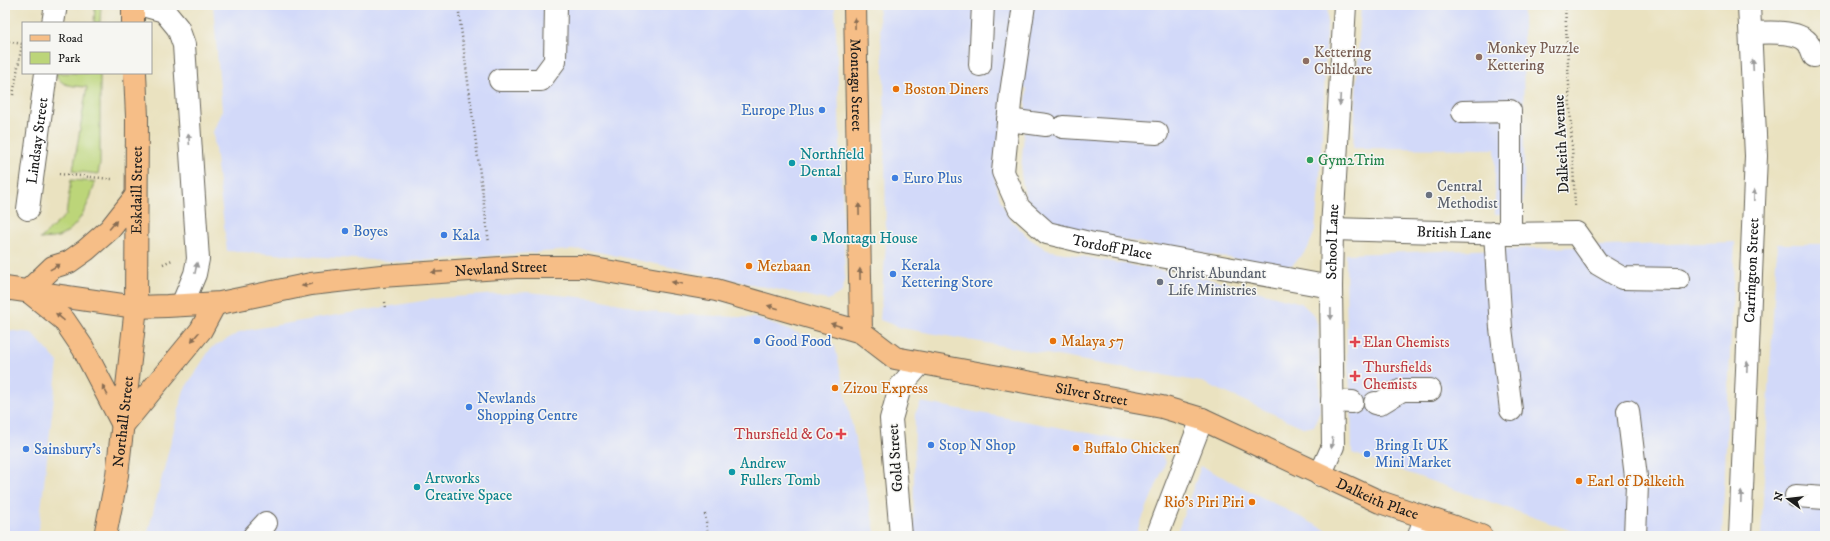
<svg xmlns="http://www.w3.org/2000/svg" width="1830" height="541" font-family="'IM FELL DW Pica',serif">
	<style>
		.built { fill: #d2d9f9 }
		.green { fill: #bcd579; stroke: #6c784a }
		.lines { fill: none; stroke-linecap: round; stroke-linejoin: round }
		.minor-casing { stroke: #646155; stroke-width: 24 }
		.major-casing { stroke: #646155; stroke-width: 24 }
		.path { stroke: #646155; stroke-width: 2.5; stroke-dasharray: 1 3; stroke-linecap: butt }
		.minor { stroke: #fff; stroke-width: 22 }
		.major { stroke: #f6be87; stroke-width: 22 }
		.oneway { fill: #896d52 }
		.oneway2 { fill: #999 }
		.education-dot { fill: #8d6e63; stroke: #f6f6f2; stroke-width: 1.5 }
		.food-dot { fill: #e8710a; stroke: #f6f6f2; stroke-width: 1.5 }
		.shop-dot { fill: #3f7fe0; stroke: #f6f6f2; stroke-width: 1.5 }
		.leisure-dot { fill: #2e9e5b; stroke: #f6f6f2; stroke-width: 1.5 }
		.culture-dot { fill: #0f9aa8; stroke: #f6f6f2; stroke-width: 1.5 }
		.worship-dot { fill: #6b7280; stroke: #f6f6f2; stroke-width: 1.5 }
		.health-dot { fill: #e0444e; stroke: #f6f6f2; stroke-width: 1.5 }
		.labels { text-anchor: middle; stroke-width: 3; stroke-linejoin: round; paint-order: stroke }
		.education-label { font-size: 15px; fill: #785e54; stroke: #f6f6f2; text-anchor: start }
		.street-label { font-size: 15px; fill: #1c1c1c; stroke: #f6f6f2 }
		.food-label { font-size: 15px; fill: #c56008; stroke: #f6f6f2; text-anchor: start }
		.shop-label { font-size: 15px; fill: #366cbe; stroke: #f6f6f2; text-anchor: start }
		.culture-label { font-size: 15px; fill: #0d838f; stroke: #f6f6f2; text-anchor: start }
		.leisure-label { font-size: 15px; fill: #27864d; stroke: #f6f6f2; text-anchor: start }
		.worship-label { font-size: 15px; fill: #5b616d; stroke: #f6f6f2; text-anchor: start }
		.health-label { font-size: 15px; fill: #be3a42; stroke: #f6f6f2; text-anchor: start }
	</style>
	<rect width="100%" height="100%" fill="#f6f6f2"/>
	<filter id="ink" filterUnits="userSpaceOnUse"><feTurbulence type="fractalNoise" baseFrequency=".025" numOctaves="2"/><feDisplacementMap in="SourceGraphic" scale="8" xChannelSelector="R" yChannelSelector="G"/><feConvolveMatrix kernelMatrix="1 2 1 2 8 2 1 2 1" color-interpolation-filters="sRGB"/></filter>
	<filter id="wash" filterUnits="userSpaceOnUse"><feTurbulence type="fractalNoise" baseFrequency=".012" numOctaves="4" result="noise"/><feDisplacementMap in="SourceGraphic" scale="16" xChannelSelector="R" yChannelSelector="G"/><feGaussianBlur stdDeviation="0.9" result="paint"/><feColorMatrix in="noise" values="0 0 0 0 0 0 0 0 0 0 0 0 0 0 0 0 0 1.4 0 .05"/><feComposite in="paint" operator="in"/></filter>
	<g filter="url(#wash)">
		<rect width="100%" height="100%" fill="#eae2c0"/>
		<path class="built" d="M 213,5 L 835,5 L 845,275 L 842,292 L 828,300 L 584,249 L 404,262 L 227,251 L 213,132 L 222,110 Z
			M 878,5 L 1328,5 L 1320,177 L 1315,231 L 1307,250 L 1292,265 L 1282,267 L 1060,229 L 1035,211 L 1025,195 L 1021,174 L 1027,88 L 1006,87 L 995,180 L 1000,199 L 1009,218 L 1030,239 L 1047,250 L 1223,282 L 1301,303 L 1314,315 L 1318,326 L 1320,411 L 1314,426 L 1305,428 L 1202,382 L 902,328 L 880,320 L 886,244 L 884,76 Z
			M 1361,5 L 1523,5 L 1524,184 L 1522,220 L 1512,222 L 1512,214 L 1495,214 L 1495,149 L 1353,148 Z
			M 1735,242 L 1722,536 L 1586,536 L 1352,453 L 1351,397 L 1347,356 L 1346,254 Z
			M 1777,244 L 1825,244 L 1825,536 L 1761,536 Z
			M 527,292 L 598,299 L 660,313 L 755,318 L 835,346 L 876,536 L 147,536 L 184,390 L 211,348 L 242,331 L 440,298 Z
			M 5,330 L 32,333 L 58,362 L 38,536 L 5,536 Z
			M 921,402 L 1154,445 L 1166,462 L 1135,536 L 913,536 L 915,414 Z
			M 1201,466 L 1310,522 L 1338,536 L 1176,536 Z"/>
		<path class="green" d="M 95,5 L 101,5 L 100,23 L 94,23 Z
			M 56,73 L 100,73 L 100,164 L 98,174 L 73,171 L 87,87 C 75,86 59,87 56,73 Z
			M 71,180 L 95,182 C 90,202 79,229 58,237 C 53,239 45,238 40,239 L 66,215 Z"/>
	</g>
	<g filter="url(#ink)">
		<g class="lines">
			<g class="minor-casing">
				<g id="minor">
					<path d="M 142,5 L 164,11 L 178,28 L 184,45 L 198,259 L 195,274 L 182,305"/>
					<path id="s1" d="M 1024,5 L 1011,93 L 1003,172 L 1019,208 L 1047,233 L 1089,243 L 1331,287"/>
					<path d="M 53,23 L 56,5"/>
					<path d="M 1751,33 C 1766,33 1799,29 1809,44 C 1811,47 1812,53 1814,56"/>
					<path d="M 980,65 L 983,5"/>
					<path d="M 500,80 L 541,80 L 555,61 L 556,5"/>
					<path d="M 1463,112 L 1510,111 L 1510,234"/>
					<path d="M 1008,120 L 1046,125"/>
					<path d="M 1063,127 L 1157,133"/>
					<path id="s2" d="M 28,209 L 46,73"/>
					<path id="s3" d="M 1332,229 L 1510,234 L 1576,233 L 1598,264 L 1622,278 L 1678,279"/>
					<path d="M 1495,233 L 1501,328 L 1511,410"/>
					<path d="M 1332,401 L 1352,402"/>
					<path d="M 1375,403 L 1379,404 L 1402,390 L 1430,390"/>
					<path d="M 1628,411 L 1637,485 L 1635,536"/>
					<path id="s4" d="M 1320,475 L 1333,446 L 1331,287 L 1332,229 L 1345,5"/>
					<path d="M 1796,496 L 1825,498"/>
					<path d="M 254,536 L 266,523"/>
					<path d="M 901,536 L 891,419 L 900,387 L 920,364"/>
					<path d="M 1157,536 L 1202,419"/>
					<path d="M 1419,536 L 1425,517"/>
					<path id="s5" d="M 1740,536 L 1756,156 L 1749,5"/>
				</g>
			</g>
			<g class="major-casing">
				<g id="major">
					<path d="M 133,5 L 133,23"/>
					<path id="s6" d="M 855,5 L 861,332"/>
					<path id="s7" d="M 5,288 L 136,307 L 167,306 L 220,303 L 311,284 L 381,276 L 516,267 L 583,267 L 716,290 L 861,332 L 895,358 L 1162,407 L 1202,419 L 1380,502 L 1481,536"/>
					<path d="M 28,291 L 64,320 L 83,348 L 123,425"/>
					<path d="M 28,291 L 53,267 L 69,262 L 86,250 L 110,229 L 136,196"/>
					<path d="M 123,425 L 201,330 L 215,304"/>
					<path id="s8" d="M 105,536 L 117,475 L 136,307 L 137,117 L 135,73"/>
				</g>
			</g>
			<path class="path" d="M 458,5 L 489,243
				M 1565,5 L 1575,206
				M 5,41 L 22,44 L 13,95 L 5,93
				M 59,174 L 112,179
				M 163,264 L 172,260
				M 385,302 L 386,308
				M 705,514 L 708,536"/>
			<use href="#minor" class="minor"/>
			<use href="#major" class="major"/>
		</g>
		<defs><path id="oneway-solid" d="M-6-.8H1V-3.2L6.5 0L1 3.2V.8H-6Z"/></defs>
		<g class="oneway">
			<use href="#oneway-solid" transform="translate(855 23) rotate(-91)"/>
			<use href="#oneway-solid" transform="translate(859 209) rotate(-91)"/>
			<use href="#oneway-solid" transform="translate(113 225) rotate(-50)"/>
			<use href="#oneway-solid" transform="translate(55 267) rotate(-29)"/>
			<use href="#oneway-solid" transform="translate(437 272) rotate(176)"/>
			<use href="#oneway-solid" transform="translate(860 274) rotate(-91)"/>
			<use href="#oneway-solid" transform="translate(677 283) rotate(-170)"/>
			<use href="#oneway-solid" transform="translate(307 285) rotate(168)"/>
			<use href="#oneway-solid" transform="translate(773 307) rotate(-164)"/>
			<use href="#oneway-solid" transform="translate(60 317) rotate(-139)"/>
			<use href="#oneway-solid" transform="translate(836 325) rotate(-164)"/>
			<use href="#oneway-solid" transform="translate(195 337) rotate(130)"/>
			<use href="#oneway-solid" transform="translate(105 390) rotate(-118)"/>
		</g>
		<g class="oneway2">
			<use href="#oneway-solid" transform="translate(1753 65) rotate(-93)"/>
			<use href="#oneway-solid" transform="translate(1340 100) rotate(93)"/>
			<use href="#oneway-solid" transform="translate(189 139) rotate(-94)"/>
			<use href="#oneway-solid" transform="translate(1754 195) rotate(-88)"/>
			<use href="#oneway-solid" transform="translate(196 268) rotate(-79)"/>
			<use href="#oneway-solid" transform="translate(1331 314) rotate(89)"/>
			<use href="#oneway-solid" transform="translate(1747 367) rotate(-88)"/>
			<use href="#oneway-solid" transform="translate(1332 443) rotate(96)"/>
			<use href="#oneway-solid" transform="translate(1741 497) rotate(-88)"/>
		</g>
	</g>
	<g class="education-dot">
		<circle cx="1479" cy="57" r="4"/>
		<circle cx="1306" cy="61" r="4"/>
	</g>
	<g class="food-dot">
		<circle cx="896" cy="89" r="4"/>
		<circle cx="749" cy="266" r="4"/>
		<circle cx="1053" cy="341" r="4"/>
		<circle cx="835" cy="388" r="4"/>
		<circle cx="1076" cy="448" r="4"/>
		<circle cx="1579" cy="481" r="4"/>
		<circle cx="1252" cy="502" r="4"/>
	</g>
	<g class="shop-dot">
		<circle cx="822" cy="110" r="4"/>
		<circle cx="895" cy="178" r="4"/>
		<circle cx="345" cy="231" r="4"/>
		<circle cx="444" cy="235" r="4"/>
		<circle cx="893" cy="274" r="4"/>
		<circle cx="757" cy="341" r="4"/>
		<circle cx="469" cy="407" r="4"/>
		<circle cx="931" cy="445" r="4"/>
		<circle cx="26" cy="449" r="4"/>
		<circle cx="1367" cy="454" r="4"/>
	</g>
	<circle class="leisure-dot" cx="1310" cy="160" r="4"/>
	<g class="culture-dot">
		<circle cx="792" cy="163" r="4"/>
		<circle cx="814" cy="238" r="4"/>
		<circle cx="732" cy="472" r="4"/>
		<circle cx="417" cy="487" r="4"/>
	</g>
	<g class="worship-dot">
		<circle cx="1429" cy="195" r="4"/>
		<circle cx="1160" cy="282" r="4"/>
	</g>
	<g class="health-dot">
		<path d="M1353 336h4v4h4v4h-4v4h-4v-4h-4v-4h4z"/>
		<path d="M1353 370h4v4h4v4h-4v4h-4v-4h-4v-4h4z"/>
		<path d="M839 428h4v4h4v4h-4v4h-4v-4h-4v-4h4z"/>
	</g>
	<g class="labels">
		<g class="education-label">
			<text x="1487" y="53">Monkey Puzzle<tspan x="1487" dy="17">Kettering</tspan></text>
			<text x="1314" y="57">Kettering<tspan x="1314" dy="17">Childcare</tspan></text>
		</g>
		<g class="street-label">
			<text dy="5" stroke="none"><textPath href="#s6" startOffset="80">Montagu Street</textPath></text>
			<text dy="5" stroke="none"><textPath href="#s2" startOffset="69">Lindsay Street</textPath></text>
			<text transform="translate(1561 144) rotate(-93)" y="5">Dalkeith Avenue</text>
			<text dy="5" stroke="none"><textPath href="#s8" startOffset="348">Eskdaill Street</textPath></text>
			<text dy="5" stroke="none"><textPath href="#s3" startOffset="122">British Lane</textPath></text>
			<text dy="5" stroke="none"><textPath href="#s4" startOffset="236">School Lane</textPath></text>
			<text dy="5" stroke="none"><textPath href="#s1" startOffset="312">Tordoff Place</textPath></text>
			<text dy="5" stroke="none"><textPath href="#s7" startOffset="500">Newland Street</textPath></text>
			<text dy="5" stroke="none"><textPath href="#s5" startOffset="266">Carrington Street</textPath></text>
			<text dy="5" stroke="none"><textPath href="#s7" startOffset="1111">Silver Street</textPath></text>
			<text dy="5" stroke="none"><textPath href="#s8" startOffset="116">Northall Street</textPath></text>
			<text transform="translate(895 458) rotate(-94)" y="5">Gold Street</text>
			<text dy="5" stroke="none"><textPath href="#s7" startOffset="1417">Dalkeith Place</textPath></text>
		</g>
		<g class="food-label">
			<text x="904" y="94">Boston Diners</text>
			<text x="757" y="271">Mezbaan</text>
			<text x="1061" y="346">Malaya 57</text>
			<text x="843" y="393">Zizou Express</text>
			<text x="1084" y="453">Buffalo Chicken</text>
			<text x="1587" y="486">Earl of Dalkeith</text>
			<text x="1244" y="507" text-anchor="end">Rio's Piri Piri</text>
		</g>
		<g class="shop-label">
			<text x="814" y="115" text-anchor="end">Europe Plus</text>
			<text x="903" y="183">Euro Plus</text>
			<text x="353" y="236">Boyes</text>
			<text x="452" y="240">Kala</text>
			<text x="901" y="270">Kerala<tspan x="901" dy="17">Kettering Store</tspan></text>
			<text x="765" y="346">Good Food</text>
			<text x="477" y="403">Newlands<tspan x="477" dy="17">Shopping Centre</tspan></text>
			<text x="939" y="450">Stop N Shop</text>
			<text x="1375" y="450">Bring It UK<tspan x="1375" dy="17">Mini Market</tspan></text>
			<text x="34" y="454">Sainsbury's</text>
		</g>
		<g class="culture-label">
			<text x="800" y="159">Northfield<tspan x="800" dy="17">Dental</tspan></text>
			<text x="822" y="243">Montagu House</text>
			<text x="740" y="468">Andrew<tspan x="740" dy="17">Fullers Tomb</tspan></text>
			<text x="425" y="483">Artworks<tspan x="425" dy="17">Creative Space</tspan></text>
		</g>
		<g class="leisure-label">
			<text x="1318" y="165">Gym2Trim</text>
		</g>
		<g class="worship-label">
			<text x="1437" y="191">Central<tspan x="1437" dy="17">Methodist</tspan></text>
			<text x="1168" y="278">Christ Abundant<tspan x="1168" dy="17">Life Ministries</tspan></text>
		</g>
		<g class="health-label">
			<text x="1363" y="347">Elan Chemists</text>
			<text x="1363" y="372">Thursfields<tspan x="1363" dy="17">Chemists</tspan></text>
			<text x="833" y="439" text-anchor="end">Thursfield &amp; Co</text>
		</g>
	</g>
	<rect width="1830" height="541" fill="none" stroke="#f6f6f2" stroke-width="20"/>
	<rect x="22" y="22" width="130" height="52" fill="#f6f6f2" stroke="#9f9f9c"/>
	<rect x="30" y="35" width="20" height="6" fill="#f6be87" stroke="#9f9f9c"/>
	<text x="58" y="42" font-size="12" fill="#1c1c1c">Road</text>
	<rect x="30" y="52" width="20" height="12" fill="#bcd579" stroke="#9f9f9c"/>
	<text x="58" y="62" font-size="12" fill="#1c1c1c">Park</text>
	<g transform="translate(1788 499) rotate(285)" stroke="#f6f6f2" stroke-width="3" paint-order="stroke">
	<path d="M0-3L7 15L0 10L-7 15Z" fill="#1c1c1c"/>
	<text y="-6" font-size="11" font-weight="bold" text-anchor="middle" fill="#1c1c1c">N</text>
	</g>
</svg>
